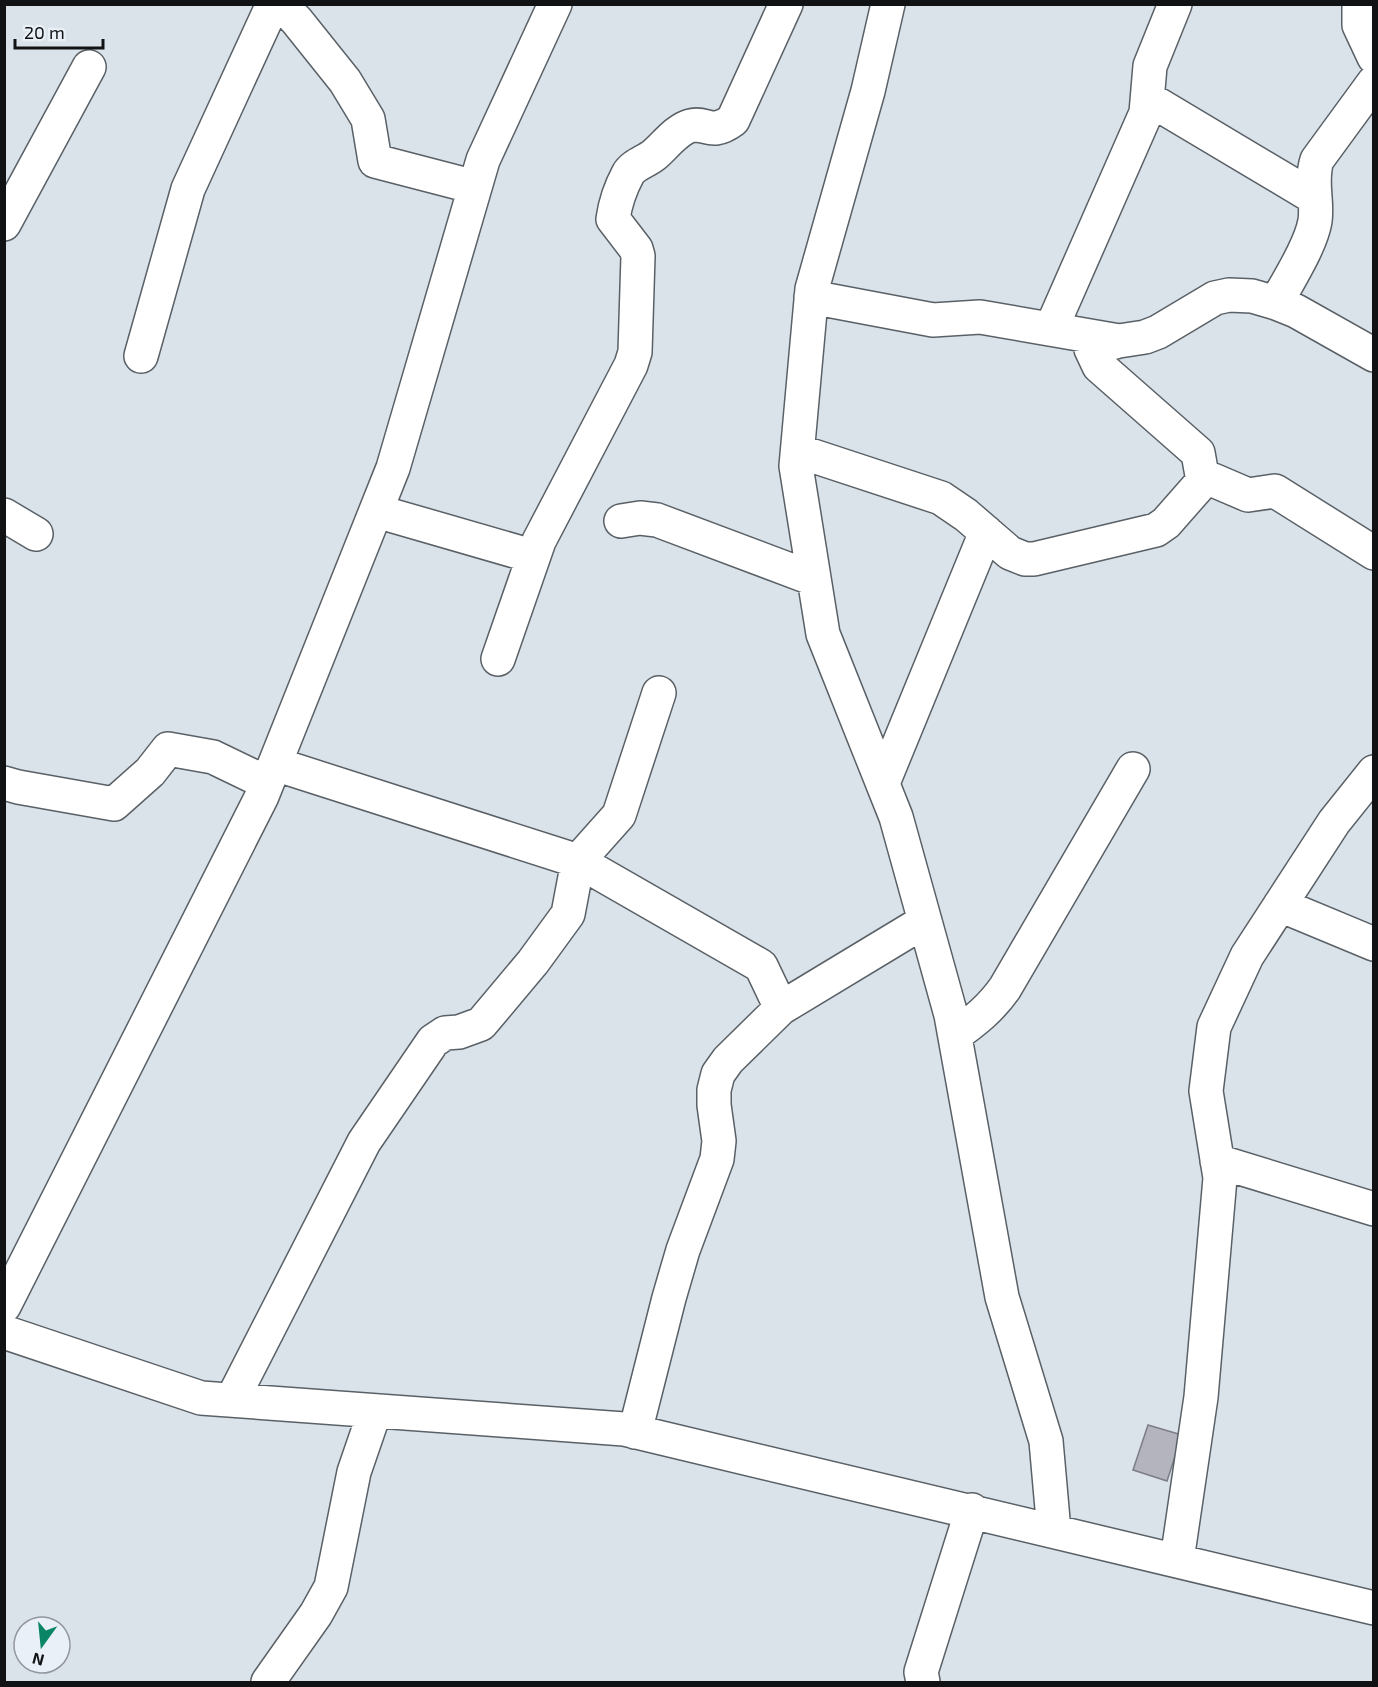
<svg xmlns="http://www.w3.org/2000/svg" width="1378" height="1687" font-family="'Exo 2',sans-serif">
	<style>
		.building { fill: #b3b4bd; stroke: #7c7d85; stroke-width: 1.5 }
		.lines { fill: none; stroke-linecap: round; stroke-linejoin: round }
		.minor-casing { stroke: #596066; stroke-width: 36 }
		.minor { stroke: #fff; stroke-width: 33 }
	</style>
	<rect width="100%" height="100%" fill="#dbe3ea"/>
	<path class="building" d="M 1148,1425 L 1182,1435 L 1167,1481 L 1133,1470 Z"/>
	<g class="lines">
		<g class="minor-casing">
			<path id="minor" d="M 281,4 L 297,21 L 345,81 L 368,119 L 375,161 L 475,187
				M 888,4 L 868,91 L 812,289 L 796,466 L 823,634 L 896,817 L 951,1015 L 1002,1297 L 1046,1441 L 1054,1531
				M 1359,4 L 1359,25 L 1374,57
				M 1149,99 L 1315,198
				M 4,224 L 89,67
				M 811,297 L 933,320 L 980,317 L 1119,341 L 1145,337 L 1158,332 L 1215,298 L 1229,295 L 1252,296 L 1276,303 L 1296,311 L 1374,355
				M 1276,303 C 1288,281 1311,245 1315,221 C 1318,200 1310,181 1317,160 L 1374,82
				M 1051,329 L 1146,113 L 1150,66 L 1175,4
				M 1119,341 L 1091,349 L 1099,366 L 1198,453 L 1203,481
				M 141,356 L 188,189 L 273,4
				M 798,451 L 941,498 L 966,515 L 1010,553 L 1025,559 L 1034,559 L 1156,530 L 1166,523 L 1203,481 L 1213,480 L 1248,495 L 1275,491 L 1374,553
				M 376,511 L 532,556
				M 4,515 L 36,534
				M 621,521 L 640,518 L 657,520 L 814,579
				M 498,659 L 539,541 L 631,365 L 635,352 L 638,256 L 636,249 L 613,219 C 615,205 621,187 628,174 C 633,165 645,162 654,155 C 664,147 676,130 690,126 C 707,121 710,137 733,120 L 786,4
				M 275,764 L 578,861 L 761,966 L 781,1008
				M 4,783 L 18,787 L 114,804 L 150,772 L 168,749 L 213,757 L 267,783
				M 883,783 L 986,532
				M 1280,905 L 1374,944
				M 955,1035 C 975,1021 991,1008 1005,988 L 1133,769
				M 1217,1161 L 1374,1209
				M 4,1306 L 262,796 L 393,468 L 483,160 L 555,4
				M 4,1332 L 201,1398 L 624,1429 L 1374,1608
				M 232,1400 L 364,1142 L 433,1041 L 445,1033 L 459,1032 L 481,1024 L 533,962 L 568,914 L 578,861 L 619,815 L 659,693
				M 635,1432 L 669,1298 L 683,1250 L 717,1159 L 719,1141 L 714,1105 L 714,1090 L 718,1074 L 728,1060 L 781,1008 L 925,921
				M 1177,1560 L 1201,1397 L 1220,1178 L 1206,1091 L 1214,1027 L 1247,956 L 1334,822 L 1374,772
				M 268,1682 L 316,1614 L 331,1587 L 354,1472 L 375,1411
				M 923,1682 L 921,1672 L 972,1510"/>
		</g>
		<use href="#minor" class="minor"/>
	</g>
	<rect width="1378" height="1687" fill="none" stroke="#101214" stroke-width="12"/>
	<g transform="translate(42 1645) rotate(195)"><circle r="28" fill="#e9f0f7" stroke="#92979c" stroke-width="1.5"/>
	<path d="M0-4.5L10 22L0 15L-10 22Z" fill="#0a8667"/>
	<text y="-9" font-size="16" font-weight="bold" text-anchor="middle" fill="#101214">N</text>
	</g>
	<path d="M15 39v9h88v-9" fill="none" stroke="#101214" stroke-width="3"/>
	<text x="24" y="39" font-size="18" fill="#101214" stroke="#e9f0f7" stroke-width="4.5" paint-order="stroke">20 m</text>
</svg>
